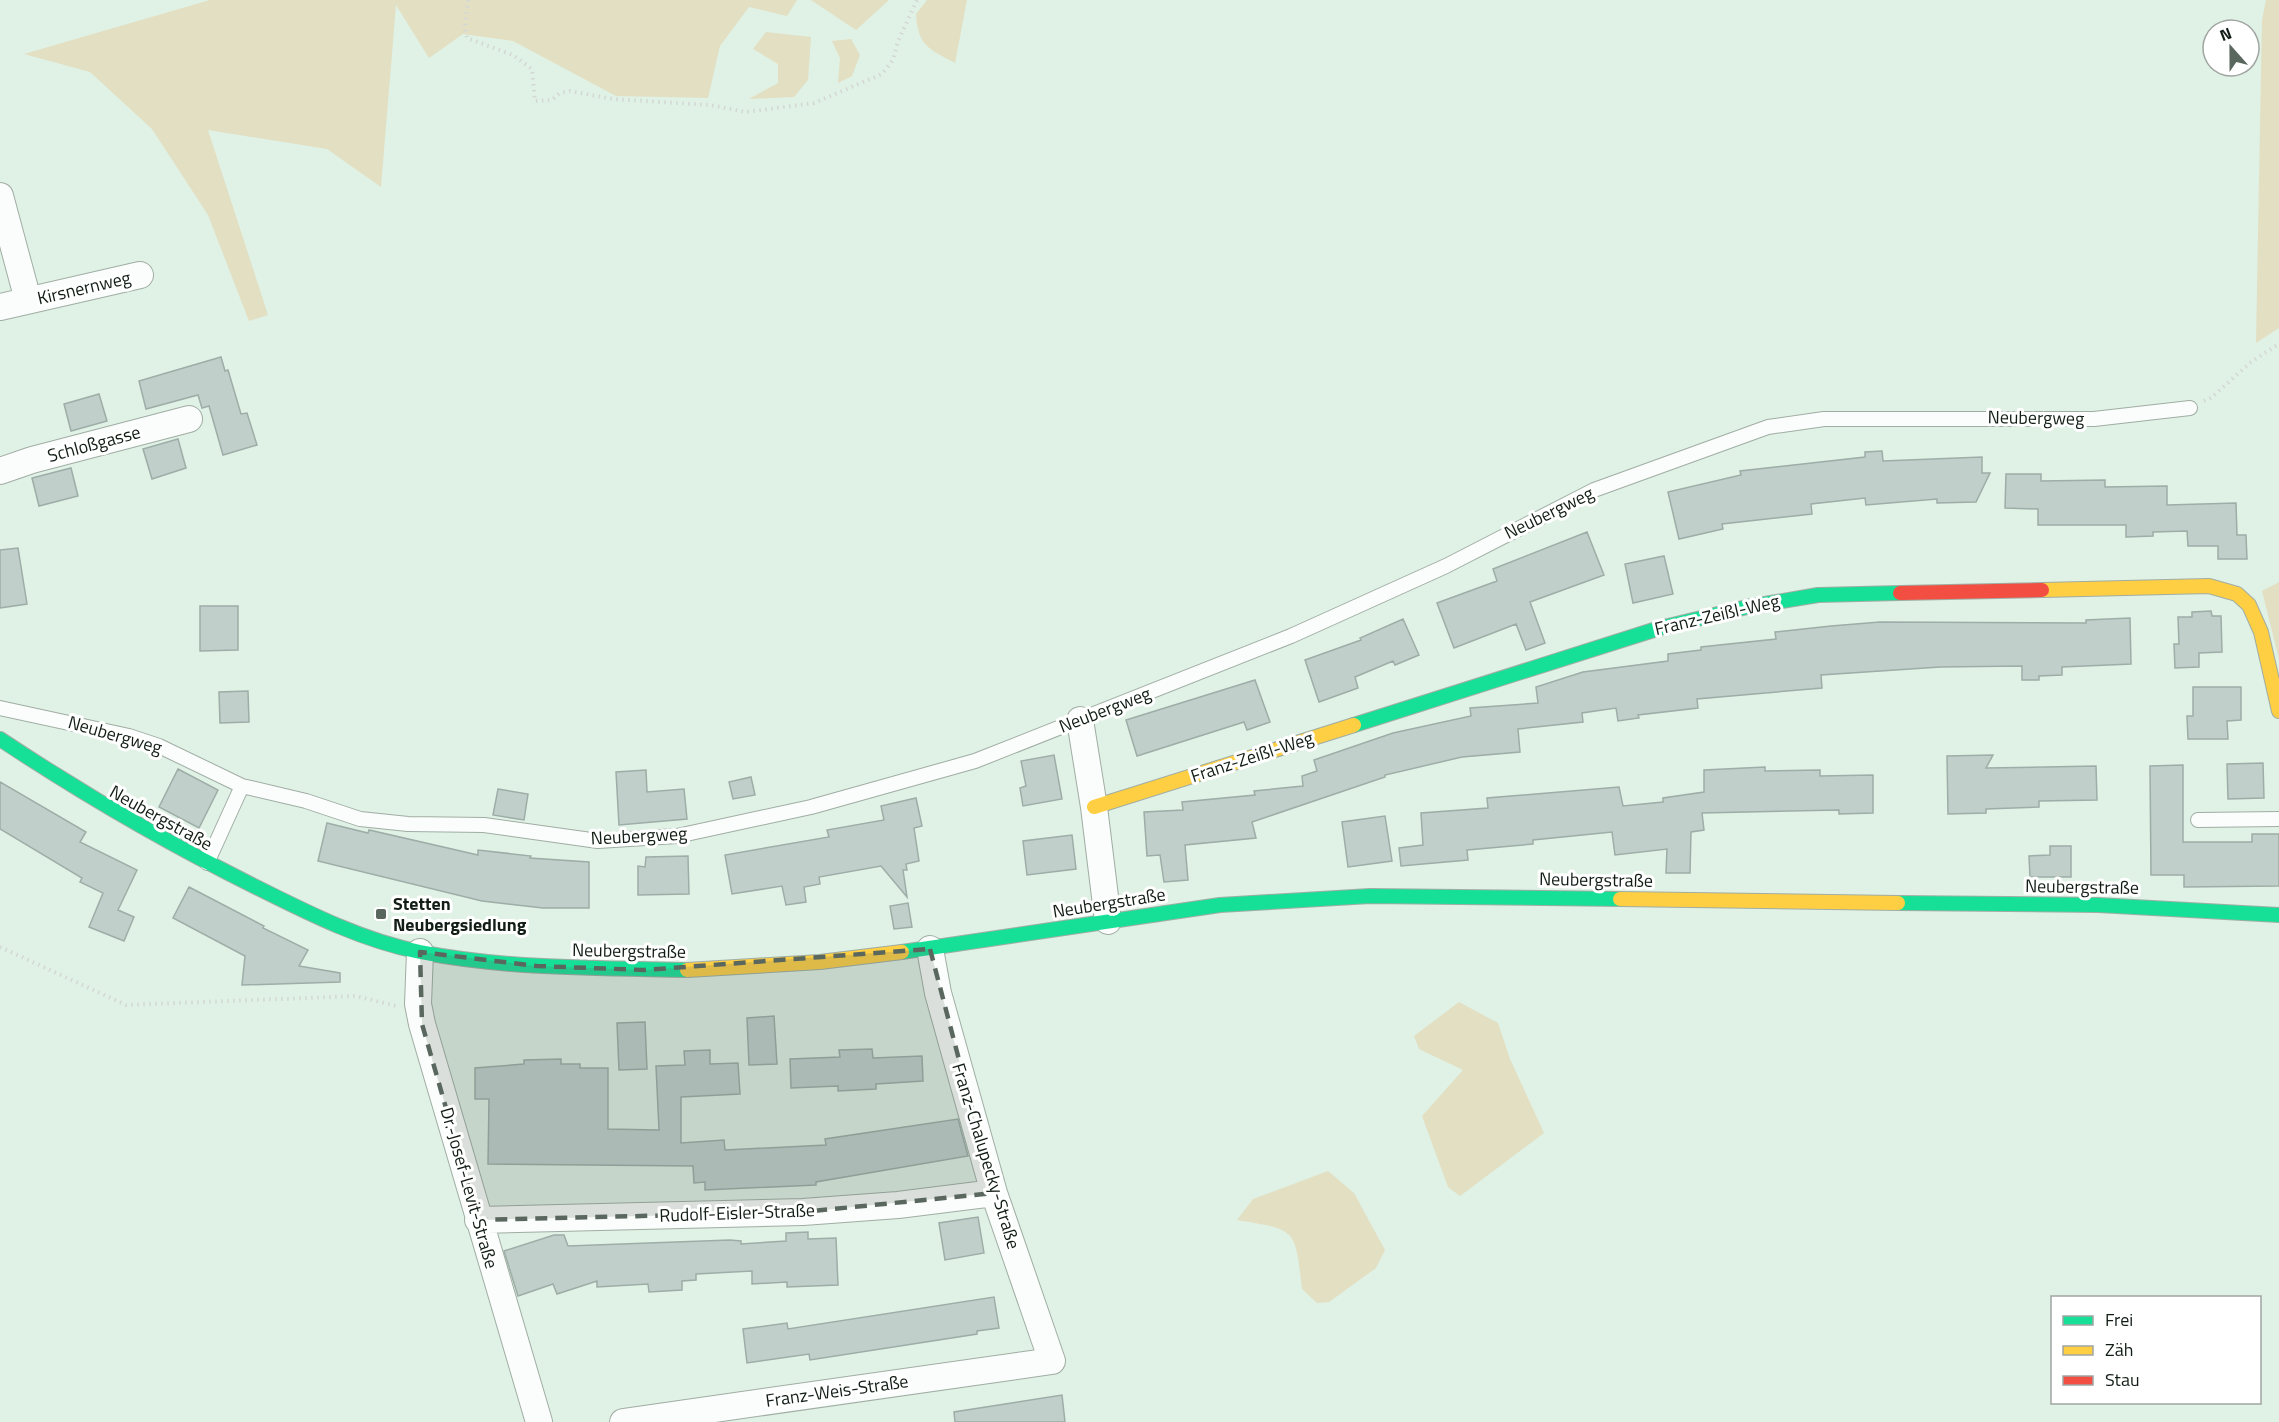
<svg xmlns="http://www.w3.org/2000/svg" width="2279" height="1422" font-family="'Titillium Web',sans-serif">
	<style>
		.green { fill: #e2dfc2 }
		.building { fill: #c0cfca; stroke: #9dada7; stroke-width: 1.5 }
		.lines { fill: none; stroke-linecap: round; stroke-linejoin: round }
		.lane-casing { stroke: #a0ada4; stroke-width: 16 }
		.street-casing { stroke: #a0ada4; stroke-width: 28 }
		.fast-casing { stroke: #a0ada4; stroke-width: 16 }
		.slow-casing { stroke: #a0ada4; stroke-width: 16 }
		.jam-casing { stroke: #a0ada4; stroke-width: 16 }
		.path { stroke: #d3d8d5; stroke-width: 4; stroke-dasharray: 1.5 4.5; stroke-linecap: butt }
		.lane { stroke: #fafdfb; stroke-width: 14 }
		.street { stroke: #fafdfb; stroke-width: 26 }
		.fast { stroke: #16e098; stroke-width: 14 }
		.slow { stroke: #ffcf43; stroke-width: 14 }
		.jam { stroke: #f24e42; stroke-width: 14 }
		.marked { fill: #5a675e; fill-opacity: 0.2; stroke: #5a675e; stroke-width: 4.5; stroke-dasharray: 12 8; stroke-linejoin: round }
		.poi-dot { fill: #5a675e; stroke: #fff; stroke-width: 2 }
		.labels { text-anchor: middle; stroke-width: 6; stroke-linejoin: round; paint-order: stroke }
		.street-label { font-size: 18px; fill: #121d16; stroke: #fff }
		.poi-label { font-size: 18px; font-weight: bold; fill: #121d16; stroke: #fff; text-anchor: start }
	</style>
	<rect width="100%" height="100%" fill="#e0f1e5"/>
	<path class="green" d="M 210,0 L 797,0 L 787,16 L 749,7 L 720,46 L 708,98 L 616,96 L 513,41 L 463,34 L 429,58 L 396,5 L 381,187 L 327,149 L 208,130 L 268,315 L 249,321 L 208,215 L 152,129 L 90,72 L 24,54 Z
		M 811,0 L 889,0 L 856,30 Z
		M 927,0 L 967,0 L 955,63 C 929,49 918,46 916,14 Z
		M 2266,0 L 2279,0 L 2279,328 L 2256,343 L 2262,20 Z
		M 766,32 L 811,37 L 808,80 L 794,97 L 749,99 L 778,83 L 778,64 L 753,49 Z
		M 851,39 L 860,55 L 852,76 L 838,83 L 840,58 L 832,41 Z
		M 2279,582 L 2279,659 L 2262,591 Z
		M 1459,1002 L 1498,1023 L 1510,1059 L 1544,1133 L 1460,1196 L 1448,1187 L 1422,1116 L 1463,1070 L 1419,1049 L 1414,1036 Z
		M 1328,1171 L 1354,1193 L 1385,1250 L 1376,1268 L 1329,1302 L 1317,1303 L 1302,1289 C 1295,1228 1297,1230 1237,1220 L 1253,1199 Z"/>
	<path class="building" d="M 221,357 L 225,371 L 228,370 L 241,414 L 247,413 L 257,445 L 223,455 L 209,406 L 202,408 L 198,395 L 146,409 L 139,381 Z
		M 99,394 L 107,421 L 71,431 L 64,404 Z
		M 178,439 L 186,468 L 152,479 L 143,449 Z
		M 1882,451 L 1883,461 L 1982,457 L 1982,473 L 1990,473 L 1976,502 L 1937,503 L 1937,499 L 1866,505 L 1865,498 L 1811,504 L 1812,514 L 1722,524 L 1723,529 L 1679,539 L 1668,492 L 1741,475 L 1740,471 L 1865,457 L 1865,452 Z
		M 71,468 L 78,496 L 39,506 L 32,478 Z
		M 2006,474 L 2041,474 L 2041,481 L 2105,480 L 2105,487 L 2167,486 L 2167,505 L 2236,503 L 2237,535 L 2246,535 L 2247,559 L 2218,559 L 2218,546 L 2188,546 L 2187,531 L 2153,532 L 2153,536 L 2126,537 L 2126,525 L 2038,525 L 2038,509 L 2005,508 Z
		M 1587,532 L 1604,575 L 1530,602 L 1545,643 L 1526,650 L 1516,624 L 1454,648 L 1437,603 L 1497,581 L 1493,569 Z
		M 18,548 L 27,604 L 0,608 L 0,550 Z
		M 1664,556 L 1673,594 L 1633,603 L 1625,564 Z
		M 200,606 L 238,606 L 238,650 L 200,651 Z
		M 2211,611 L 2212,616 L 2221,616 L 2222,652 L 2199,653 L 2199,667 L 2175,668 L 2174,644 L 2179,644 L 2178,617 L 2192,617 L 2192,612 Z
		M 2130,618 L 2131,664 L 2062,667 L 2062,675 L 2039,676 L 2039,680 L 2022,680 L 2022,666 L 1940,667 L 1821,675 L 1822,688 L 1697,699 L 1698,708 L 1638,715 L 1639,718 L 1618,721 L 1616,708 L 1582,713 L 1583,722 L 1518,729 L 1520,752 L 1462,757 L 1385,775 L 1385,777 L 1252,822 L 1256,838 L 1185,845 L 1188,880 L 1164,882 L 1160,855 L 1147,856 L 1144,812 L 1183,810 L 1182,802 L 1255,795 L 1254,791 L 1303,786 L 1302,776 L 1317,771 L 1314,760 L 1393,733 L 1471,716 L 1470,708 L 1538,703 L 1536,687 L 1583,672 L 1668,661 L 1668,654 L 1701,650 L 1701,647 L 1776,639 L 1775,632 L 1831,626 L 1880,622 L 2086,623 L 2086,620 Z
		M 1403,619 L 1419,655 L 1395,665 L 1393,661 L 1355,677 L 1358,688 L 1319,702 L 1305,660 L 1361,640 L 1360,638 Z
		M 1255,680 L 1270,722 L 1247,730 L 1244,722 L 1137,756 L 1126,720 Z
		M 2193,687 L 2241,687 L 2241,720 L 2227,721 L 2228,739 L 2188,739 L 2187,716 L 2193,716 Z
		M 248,691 L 249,722 L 220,723 L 219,692 Z
		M 1054,755 L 1062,799 L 1023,806 L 1020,788 L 1026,786 L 1021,761 Z
		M 1993,755 L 1986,768 L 2096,766 L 2097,800 L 2039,801 L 2039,807 L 1986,809 L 1986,813 L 1948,814 L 1947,756 Z
		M 2263,763 L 2264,798 L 2228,799 L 2227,764 Z
		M 2183,765 L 2183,842 L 2252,842 L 2252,834 L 2279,834 L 2279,886 L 2184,887 L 2184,875 L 2151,875 L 2150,766 Z
		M 1765,767 L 1765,771 L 1820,770 L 1820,776 L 1873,775 L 1873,813 L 1839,814 L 1839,810 L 1702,813 L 1704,830 L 1691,832 L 1690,873 L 1666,873 L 1667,849 L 1615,855 L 1612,832 L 1533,840 L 1533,844 L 1467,850 L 1468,860 L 1401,866 L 1399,848 L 1423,845 L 1421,813 L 1488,808 L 1487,798 L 1619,787 L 1623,806 L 1663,802 L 1663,798 L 1704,792 L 1704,770 Z
		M 178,769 L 218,790 L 199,828 L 159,807 Z
		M 646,770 L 647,792 L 684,789 L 687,819 L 619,825 L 616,772 Z
		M 751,777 L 755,795 L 733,799 L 729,782 Z
		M 0,782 L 86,832 L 80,842 L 137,870 L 118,910 L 134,917 L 124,941 L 89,927 L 103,893 L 80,882 L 82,878 L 0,829 Z
		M 498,789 L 528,794 L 524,820 L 493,815 Z
		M 916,798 L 922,826 L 914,828 L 919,861 L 906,864 L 907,870 L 903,870 L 907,897 L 881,866 L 819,877 L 820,884 L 804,887 L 806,902 L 786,905 L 782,886 L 732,894 L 725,855 L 829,837 L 827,830 L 884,820 L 881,806 Z
		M 1385,816 L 1392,861 L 1348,867 L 1342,822 Z
		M 327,823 L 368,833 L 369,830 L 478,855 L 478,850 L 531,856 L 530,858 L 589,862 L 589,908 L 543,908 L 482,901 L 318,861 Z
		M 1072,835 L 1076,869 L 1027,875 L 1023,841 Z
		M 2050,846 L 2071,846 L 2071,877 L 2030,877 L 2029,856 L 2050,855 Z
		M 688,856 L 689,894 L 638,895 L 638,866 L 645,867 L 646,857 Z
		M 189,887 L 264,926 L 263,928 L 308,950 L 299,966 L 340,973 L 340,982 L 242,985 L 245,956 L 173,918 Z
		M 908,903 L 912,927 L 894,929 L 890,906 Z
		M 774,1016 L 777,1064 L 749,1065 L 747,1018 Z
		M 645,1022 L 647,1069 L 619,1070 L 617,1023 Z
		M 872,1049 L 873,1058 L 922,1056 L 923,1081 L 876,1084 L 876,1089 L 838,1091 L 838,1086 L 791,1088 L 790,1059 L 840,1057 L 839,1050 Z
		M 710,1050 L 710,1064 L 738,1063 L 740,1094 L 681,1097 L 681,1143 L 724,1140 L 725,1150 L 826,1145 L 825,1139 L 958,1119 L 968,1156 L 816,1182 L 816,1185 L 705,1190 L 705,1182 L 694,1183 L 693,1166 L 488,1164 L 489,1099 L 475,1099 L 475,1068 L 524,1064 L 524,1060 L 561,1059 L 561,1064 L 580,1064 L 580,1068 L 608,1068 L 608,1129 L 659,1130 L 656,1066 L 685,1065 L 684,1051 Z
		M 978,1217 L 984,1253 L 945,1260 L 939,1223 Z
		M 808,1232 L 808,1239 L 836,1238 L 838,1285 L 787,1287 L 787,1282 L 752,1284 L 752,1271 L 696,1274 L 696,1280 L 682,1281 L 682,1290 L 649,1292 L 648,1284 L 597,1287 L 597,1281 L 557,1294 L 553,1284 L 518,1296 L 504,1251 L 554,1235 L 564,1235 L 568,1246 L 730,1240 L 741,1241 L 741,1244 L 786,1241 L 786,1233 Z
		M 994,1297 L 999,1328 L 977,1331 L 977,1334 L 810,1360 L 809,1354 L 747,1363 L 743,1329 L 787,1323 L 788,1329 Z
		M 1062,1395 L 1065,1422 L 955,1422 L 954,1412 Z"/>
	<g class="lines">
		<g class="lane-casing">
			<path id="lane" d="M 0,708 L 129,736 L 159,746 L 242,786 L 306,801 L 360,819 L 408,824 L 484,825 L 598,841 L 677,836 L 811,807 L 975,761 L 1291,636 L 1446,566 L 1594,490 L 1768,427 L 1824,419 L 2094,419 L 2190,408
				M 2198,820 L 2279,819
				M 207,863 L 242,786"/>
		</g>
		<g class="street-casing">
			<path id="street" d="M 0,196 L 28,300
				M 0,307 L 140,275
				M 0,471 L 32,460 L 189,419
				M 1080,720 L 1094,807 L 1108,921
				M 420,952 L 418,1004 L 422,1024 L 539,1422
				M 478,1220 L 803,1212 L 898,1205 L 994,1193
				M 623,1422 L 1052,1361 L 994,1193 L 938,993 L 930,949"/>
		</g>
		<g class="fast-casing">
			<path id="fast" d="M 1354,725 L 1660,628 L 1747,607 L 1818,595 L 1900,593
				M 0,739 C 83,794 167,843 256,887 C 308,913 361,940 420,952 C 506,969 600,968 687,970
				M 1898,903 L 2098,905 L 2279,915
				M 902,952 L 1220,905 L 1370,896 L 1620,899"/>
		</g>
		<g class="slow-casing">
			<path id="slow" d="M 2042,590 L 2209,586 L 2237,594 L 2249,605 L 2261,632 L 2279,711
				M 1094,807 L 1354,725
				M 1620,899 L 1898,903
				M 687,970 L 820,962 L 902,952"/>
		</g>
		<g class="jam-casing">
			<path id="jam" d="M 1900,593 L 2042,590"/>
		</g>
		<path class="path" d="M 468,0 L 465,25 L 467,38 L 513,55 L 532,69 L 535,101 L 552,100 L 560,93 L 570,91 L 613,99 L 710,105 L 746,112 L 814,103 L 882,74 L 893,60 L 898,41 L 917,0
			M 2204,401 L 2211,398 L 2251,362 L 2279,344
			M 0,947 L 126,1005 L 356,996 L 396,1006"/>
		<use href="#lane" class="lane"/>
		<use href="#street" class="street"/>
		<use href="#fast" class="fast"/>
		<use href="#slow" class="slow"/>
		<use href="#jam" class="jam"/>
	</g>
	<path class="marked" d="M 930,949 L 994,1193 L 803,1212 L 478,1220 L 422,1024 L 420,952 L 537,966 L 644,970 Z"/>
	<rect class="poi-dot" x="375" y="908" width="12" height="12" rx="3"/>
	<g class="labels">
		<g class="street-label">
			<text transform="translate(84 288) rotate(-13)" y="6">Kirsnernweg</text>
			<text transform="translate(2036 418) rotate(1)" y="6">Neubergweg</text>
			<text transform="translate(94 444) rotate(-15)" y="6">Schloßgasse</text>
			<text transform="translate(1549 513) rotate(-26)" y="6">Neubergweg</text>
			<text transform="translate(1717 615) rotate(-13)" y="6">Franz-Zeißl-Weg</text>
			<text transform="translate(1105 710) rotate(-21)" y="6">Neubergweg</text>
			<text transform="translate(115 735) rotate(16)" y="6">Neubergweg</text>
			<text transform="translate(1252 757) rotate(-18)" y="6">Franz-Zeißl-Weg</text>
			<text transform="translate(161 818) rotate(29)" y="6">Neubergstraße</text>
			<text transform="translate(639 836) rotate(-3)" y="6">Neubergweg</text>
			<text transform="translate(1596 880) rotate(1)" y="6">Neubergstraße</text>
			<text transform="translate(2082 887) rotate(1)" y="6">Neubergstraße</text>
			<text transform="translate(1109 903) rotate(-9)" y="6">Neubergstraße</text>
			<text transform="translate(629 951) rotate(1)" y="6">Neubergstraße</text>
			<text transform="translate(986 1156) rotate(73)" y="6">Franz-Chalupecky-Straße</text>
			<text transform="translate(469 1188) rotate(74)" y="6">Dr.-Josef-Levit-Straße</text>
			<text transform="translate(737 1213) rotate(-2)" y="6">Rudolf-Eisler-Straße</text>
			<text transform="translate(837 1391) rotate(-8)" y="6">Franz-Weis-Straße</text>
		</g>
		<g class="poi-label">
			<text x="393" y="910">Stetten<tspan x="393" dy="21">Neubergsiedlung</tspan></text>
		</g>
	</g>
	<rect x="2051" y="1296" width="210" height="108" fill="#ffffff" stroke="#a0a5a2" stroke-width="1.5"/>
	<rect x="2063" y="1316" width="30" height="9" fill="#16e098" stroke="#a0a5a2" stroke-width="1.5"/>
	<text x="2105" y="1326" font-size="18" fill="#121d16">Frei</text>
	<rect x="2063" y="1346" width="30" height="9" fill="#ffcf43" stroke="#a0a5a2" stroke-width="1.5"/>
	<text x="2105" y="1356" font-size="18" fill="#121d16">Zäh</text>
	<rect x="2063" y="1376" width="30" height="9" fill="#f24e42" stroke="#a0a5a2" stroke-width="1.5"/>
	<text x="2105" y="1386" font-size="18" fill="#121d16">Stau</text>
	<g transform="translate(2231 48) rotate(339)"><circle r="28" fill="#ffffff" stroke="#a0a5a2" stroke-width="1.5"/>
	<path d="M0-4.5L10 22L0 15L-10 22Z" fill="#5a675e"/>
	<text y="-9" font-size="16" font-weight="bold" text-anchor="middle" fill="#121d16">N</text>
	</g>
</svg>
